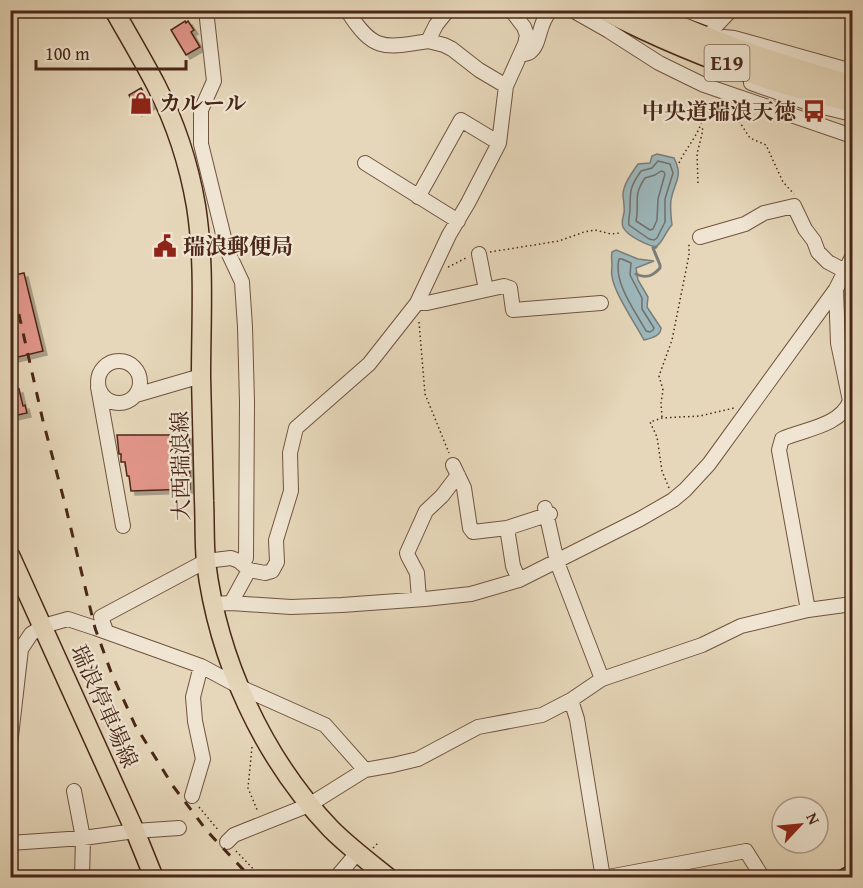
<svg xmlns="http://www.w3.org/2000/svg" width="863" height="888" font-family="'Gentium Book Plus','Noto Serif JP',serif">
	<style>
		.water { fill: #9cb7bb; stroke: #7b7d7a; stroke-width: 1.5 }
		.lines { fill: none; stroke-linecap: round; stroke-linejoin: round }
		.shore { stroke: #736f6a; stroke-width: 1.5 }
		.stream { stroke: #7b7d7a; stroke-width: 3 }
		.building { fill: #e2968a; stroke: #4a2718; stroke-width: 1.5; filter: url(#shadow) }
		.minor-casing { stroke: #715340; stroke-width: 16 }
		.major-casing { stroke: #4a2718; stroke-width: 21 }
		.highway-casing { stroke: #4a2718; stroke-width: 24 }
		.path { stroke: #4a2718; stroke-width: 1.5; stroke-dasharray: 1.5 3; stroke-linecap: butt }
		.minor { stroke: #efe5d2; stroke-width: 14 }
		.major { stroke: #e6d7ba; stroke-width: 18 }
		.highway { stroke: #e6d7ba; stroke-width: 21 }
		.rail { stroke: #4a2718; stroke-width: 3; stroke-dasharray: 10 10; stroke-linecap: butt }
		.labels { text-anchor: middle; stroke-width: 4.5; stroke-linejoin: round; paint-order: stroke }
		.shield { fill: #efe5d2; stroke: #7c6050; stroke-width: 1.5 }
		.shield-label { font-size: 21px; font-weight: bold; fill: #4a2718 }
		.poi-label { font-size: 22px; font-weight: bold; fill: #4a2718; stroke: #efe5d2; text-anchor: start }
		.street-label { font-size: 22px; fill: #4a2718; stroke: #efe5d2 }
	</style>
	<defs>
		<filter id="shadow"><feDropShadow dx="4" dy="4" stdDeviation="0" flood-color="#0004"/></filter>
	</defs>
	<rect width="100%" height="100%" fill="#e6d7ba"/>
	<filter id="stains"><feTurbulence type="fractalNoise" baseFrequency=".00333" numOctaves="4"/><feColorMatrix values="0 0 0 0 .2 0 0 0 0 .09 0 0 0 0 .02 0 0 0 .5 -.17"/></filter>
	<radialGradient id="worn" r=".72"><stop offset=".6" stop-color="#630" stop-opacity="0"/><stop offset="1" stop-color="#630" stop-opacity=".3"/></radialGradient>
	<path class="water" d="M 657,154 L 674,158 C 684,178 674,181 671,200 C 670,208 671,217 672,225 C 665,232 664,241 656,247 C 647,245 627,236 623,227 C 621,222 623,218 624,213 C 625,207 623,200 623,194 C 624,183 632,173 638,164 L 650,163 L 652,156 Z
		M 616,250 L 638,259 L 654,261 L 636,268 L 638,280 L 648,297 L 647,307 L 661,328 C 661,336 651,338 644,340 C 636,325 613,291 612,276 C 611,274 612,268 612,266 C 612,260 611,258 612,252 Z"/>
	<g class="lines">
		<path class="shore" d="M 658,161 L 670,164 L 673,173 L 665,199 L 665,222 L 657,238 L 654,240 L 649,239 L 629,225 C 628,219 630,215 630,209 C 630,190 630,187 641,171 L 652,168 Z
			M 661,171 L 664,172 L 665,174 L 658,199 L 657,220 L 653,229 L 650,230 L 636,221 C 640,202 632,197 645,178 L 655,175 Z
			M 619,259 L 622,259 L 631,263 L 630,275 L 642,298 L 642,309 L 654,328 L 653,330 L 650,332 L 646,331 C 635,311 613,282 619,259 Z"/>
		<path class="stream" d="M 636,274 C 646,279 653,276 660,268 L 660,265 L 653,248 L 656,247"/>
	</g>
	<path class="building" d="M 185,21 L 186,23 L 188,21 L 194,30 L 191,32 L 200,47 L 186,55 L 171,30 Z
		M 141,88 L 151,105 L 138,112 L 129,95 Z
		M 24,273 L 43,351 L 10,359 L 10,276 Z
		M 19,389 L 23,406 L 25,405 L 27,413 L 13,416 L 10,406 L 10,391 Z
		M 117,435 L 189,435 L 190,489 L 131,491 L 129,476 L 127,476 L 125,462 L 121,462 L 121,454 L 119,454 Z
		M 852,863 L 852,878 L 826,878 Z"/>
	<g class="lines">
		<g class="minor-casing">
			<path id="minor" d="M 206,10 L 214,81 L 201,110 L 201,144 L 227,250 L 242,282 L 245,327 L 247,402 L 246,558 L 239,561 L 249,570 L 265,573 L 272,571 L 277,562 L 276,540 L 291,491 L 290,453 L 296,428 L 369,364 L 417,303 L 449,235 L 468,203 L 499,143 L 506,86 L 525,44 L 527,35 L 524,27 L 511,10
				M 448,10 L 436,25 L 428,41 L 444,45 L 452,49 L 479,70 L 506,86
				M 572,10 L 609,31 L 659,63 L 704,85 L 852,136
				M 685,10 L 718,22
				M 348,12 C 374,52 384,48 428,41
				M 714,28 L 731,10
				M 724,37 L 734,38 L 852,71
				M 520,55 C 522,55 529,53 530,52 C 541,44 538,22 551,10
				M 751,83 L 811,104 L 852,114
				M 365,163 L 458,221
				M 418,197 L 461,120 L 499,143
				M 700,237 L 745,224 L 764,213 L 794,206 L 805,229 L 814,241 L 818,252 L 828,262 L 845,271
				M 479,254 L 486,290
				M 417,303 L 427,303 L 504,286 L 510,288 L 513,310 L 601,303
				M98 382a21 21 0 1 1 42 0a21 21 0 1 1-42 0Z
				M 98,387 L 123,526
				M 136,395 L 201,376
				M 453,465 L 464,488 L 470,528 L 473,532 L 507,528 L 550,514
				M 545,508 L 557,562 L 602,679
				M 507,528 L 513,566 L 519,580
				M 419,599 L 417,573 L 408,556 L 407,553 L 426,511 L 442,496 L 458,475
				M 231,603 L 249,570
				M 213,604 L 231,603 L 291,607 L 342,605 L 425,599 L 471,594 L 519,580 L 640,519 L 673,500 L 685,490 L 709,464 L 836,289 L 852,257
				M 808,610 L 779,450 L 782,439 C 805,429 840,426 850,401 L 838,343 L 836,289
				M 106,631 L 101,617 L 206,561 L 231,558 L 239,561
				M 571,700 L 577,719 L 603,878
				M 10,745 L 21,649 L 31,634 L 43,626 L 68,619 L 95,628 L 201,666 L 240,687 L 325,725 L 365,770
				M 74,791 L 83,838 L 82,878
				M 192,796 L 203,759 L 195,721 L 193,697 L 201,666
				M 227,842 L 234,835 L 309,805 L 365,770 L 393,765 L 418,759 L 478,727 L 542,715 L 571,700 L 602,679 L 702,645 L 741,626 L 808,610 L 852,604
				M 10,843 L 83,838 L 135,831 L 179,828
				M 336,878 L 357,853
				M 603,878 L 746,851 L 763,878"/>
		</g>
		<g class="major-casing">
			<path id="major" d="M 114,10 C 128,35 143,60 156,85 C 175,122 189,165 196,206 C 205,263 201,320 201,377 C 202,418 203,460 204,501 C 205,521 204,542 206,562 C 218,660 263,758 331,829 C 349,847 369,862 389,878
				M 10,555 L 135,831 L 154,878"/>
		</g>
		<g class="highway-casing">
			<path id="highway" d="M 606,10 C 658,37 712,59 768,78 C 796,87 824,94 852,101
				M 642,10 C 710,43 780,66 852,86"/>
		</g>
		<path class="path" d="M 733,109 L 735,115 L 750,138 L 766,145 L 783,182 L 794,194
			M 679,163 C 688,144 703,131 704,109 L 729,106
			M 698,183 L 697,154 L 703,130 L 702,128
			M 490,252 L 559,241 L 584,232 L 595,230 L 611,234 L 620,233
			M 448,267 L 468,257
			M 419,322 L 425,394 L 449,453
			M 662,417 L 661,403 L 663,390 L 659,376 L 672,340 L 689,255 L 689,243
			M 669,488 L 662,471 L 657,437 L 650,422 L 662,418 L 700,416 L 734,408
			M 252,747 L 248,788 L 258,812
			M 199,807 L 219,831
			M 373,848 L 379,842
			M 236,851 L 262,878"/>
		<use href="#minor" class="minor"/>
		<use href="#major" class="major"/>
		<use href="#highway" class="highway"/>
		<path class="rail" d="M 10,275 L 43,421 L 65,504 L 95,628 L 111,672 L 135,725 L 173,786 L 207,831 L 251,878"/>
	</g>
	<defs>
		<g id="shop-bare" transform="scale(1.8)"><path d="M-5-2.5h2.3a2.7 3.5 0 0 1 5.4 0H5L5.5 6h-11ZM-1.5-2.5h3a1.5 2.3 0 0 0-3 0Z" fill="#8f2418" stroke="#efe5d2" stroke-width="2.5" paint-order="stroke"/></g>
		<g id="bus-bare" transform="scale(1.8)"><path d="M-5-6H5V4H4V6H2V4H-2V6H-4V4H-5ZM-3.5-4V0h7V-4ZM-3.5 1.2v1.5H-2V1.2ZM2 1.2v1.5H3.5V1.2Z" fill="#8f2418" stroke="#efe5d2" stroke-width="2.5" paint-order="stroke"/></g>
		<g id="civic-bare" transform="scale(1.8)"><path d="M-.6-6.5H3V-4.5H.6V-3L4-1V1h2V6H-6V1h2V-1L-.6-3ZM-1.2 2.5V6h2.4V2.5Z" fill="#8f2418" stroke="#efe5d2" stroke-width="2.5" paint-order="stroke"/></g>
	</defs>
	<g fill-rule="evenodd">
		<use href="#shop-bare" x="141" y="103"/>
		<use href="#bus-bare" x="814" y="111"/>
		<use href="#civic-bare" x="165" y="246"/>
	</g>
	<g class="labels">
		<rect class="shield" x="704.5" y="45" width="45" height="36" rx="4.5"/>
		<g class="shield-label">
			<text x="727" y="70">E19</text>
		</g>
		<g class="poi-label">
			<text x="159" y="111">カルール</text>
			<text x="796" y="119" text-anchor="end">中央道瑞浪天徳</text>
			<text x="183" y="254">瑞浪郵便局</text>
		</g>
		<g class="street-label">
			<text transform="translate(180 466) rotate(-91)" y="8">大西瑞浪線</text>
			<text transform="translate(105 706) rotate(66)" y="8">瑞浪停車場線</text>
		</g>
	</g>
	<rect width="863" height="888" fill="none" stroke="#e6d7ba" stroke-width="36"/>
	<rect x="12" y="12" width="839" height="864" fill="none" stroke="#4a2718" stroke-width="3"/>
	<rect x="18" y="18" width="827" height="852" fill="none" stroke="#4a2718" stroke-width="1.5"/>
	<g transform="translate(800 825) rotate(64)"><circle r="28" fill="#efe5d2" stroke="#ad9988" stroke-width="1.5"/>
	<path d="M0-4.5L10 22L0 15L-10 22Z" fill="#8f2418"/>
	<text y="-9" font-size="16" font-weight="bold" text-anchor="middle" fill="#4a2718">N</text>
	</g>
	<path d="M36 60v9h150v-9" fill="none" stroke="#4a2718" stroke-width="3"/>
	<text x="45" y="60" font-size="18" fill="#4a2718" stroke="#efe5d2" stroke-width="4.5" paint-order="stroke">100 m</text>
	<rect width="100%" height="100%" filter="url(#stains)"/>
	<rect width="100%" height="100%" fill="url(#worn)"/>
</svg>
